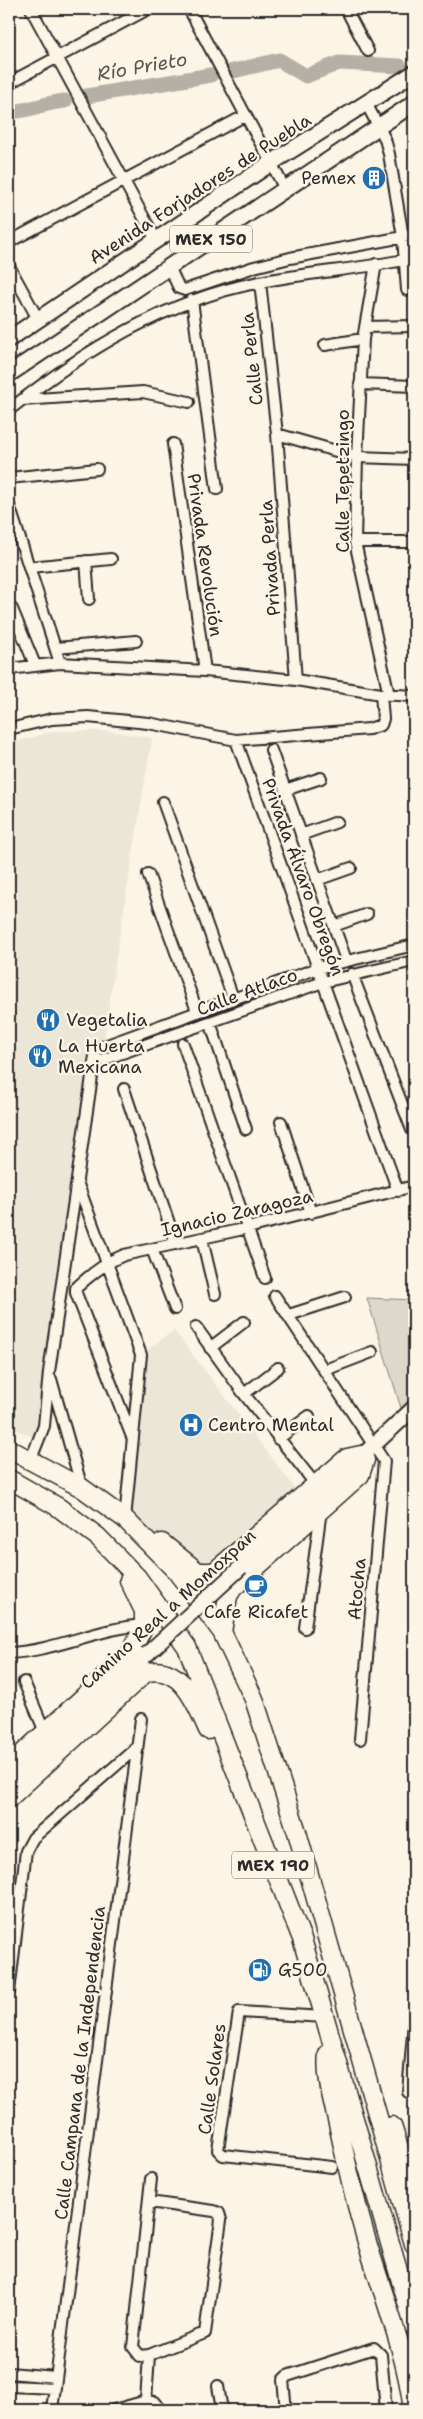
<svg xmlns="http://www.w3.org/2000/svg" width="423" height="2419" font-family="'Shantell Sans',sans-serif">
	<style>
		.built { fill: #ece6d7 }
		.green { fill: #ded8ca; stroke: #84827a }
		.lines { fill: none; stroke-linecap: round; stroke-linejoin: round }
		.river { stroke: #b4b0a5; stroke-width: 15 }
		.street-casing { stroke: #2b2b2b; stroke-width: 14 }
		.secondary-casing { stroke: #2b2b2b; stroke-width: 18 }
		.primary-casing { stroke: #2b2b2b; stroke-width: 19 }
		.highway-casing { stroke: #2b2b2b; stroke-width: 21 }
		.street { stroke: #fcf5e5; stroke-width: 10 }
		.secondary { stroke: #fcf5e5; stroke-width: 14 }
		.primary { stroke: #fcf5e5; stroke-width: 15 }
		.highway { stroke: #fcf5e5; stroke-width: 18 }
		.secondary-bridge-casing { stroke: #2b2b2b; stroke-width: 18; stroke-linecap: butt }
		.secondary-bridge { stroke: #fcf5e5; stroke-width: 14 }
		.labels { text-anchor: middle; stroke-width: 5; stroke-linejoin: round; paint-order: stroke }
		.shield { fill: #fcf5e5; stroke: #6a6863; stroke-width: 1 }
		.shield-label { font-size: 16px; font-weight: bold; fill: #2b2b2b }
		.poi-label { font-size: 18px; fill: #2b2b2b; stroke: #fcf5e5; text-anchor: start }
		.street-label { font-size: 18px; fill: #2b2b2b; stroke: #fcf5e5 }
		.water-label { font-size: 19px; font-style: italic; fill: #545350; stroke: #fcf5e5 }
	</style>
	<rect width="100%" height="100%" fill="#fcf5e5"/>
	<filter id="ink" filterUnits="userSpaceOnUse"><feTurbulence type="fractalNoise" baseFrequency=".02" numOctaves="2"/><feDisplacementMap in="SourceGraphic" scale="10" xChannelSelector="R" yChannelSelector="G"/><feConvolveMatrix kernelMatrix="1 2 1 2 8 2 1 2 1" color-interpolation-filters="sRGB"/></filter>
	<g filter="url(#ink)">
		<path class="built" d="M 55,731 L 107,731 L 152,738 L 114,970 L 47,1443 L 9,1427 L 9,744 Z
			M 174,1330 L 300,1495 L 213,1568 L 196,1567 L 157,1534 L 125,1519 L 141,1355 Z"/>
		<path class="green" d="M 367,1298 L 414,1300 L 414,1395 L 401,1408 Z"/>
		<g class="lines">
			<path class="river" d="M 225,73 L 279,60 L 306,76 L 339,63 L 400,66
				M 81,97 L 211,75
				M 9,111 C 25,113 46,102 65,101"/>
			<g class="street-casing">
				<path id="street" d="M 31,9 L 156,240
					M 189,9 L 285,189
					M 346,9 L 368,51
					M 9,83 L 148,9
					M 366,103 L 385,139 L 389,154 L 403,237 L 407,290
					M 9,242 L 246,115
					M 376,264 L 363,339 L 357,457 L 355,542 L 389,695
					M 9,266 L 38,319
					M 169,267 L 179,288 L 185,290 L 254,267 L 290,258 L 414,235
					M 260,282 L 277,434 L 296,680
					M 192,300 L 217,489
					M 365,327 L 414,326
					M 325,345 L 363,339
					M 360,384 L 414,386
					M 22,400 L 143,392 L 189,402
					M 9,410 C 83,351 166,300 260,282 C 311,272 363,269 414,258
					M 277,434 L 357,457 L 414,459
					M 173,444 L 205,671
					M 9,478 L 97,469
					M 9,505 L 60,663
					M 355,542 L 414,542
					M 86,561 L 89,599
					M 30,567 L 111,559
					M 12,609 L 35,665
					M 56,648 L 136,641
					M 9,669 L 60,663 L 205,671 L 296,680 L 381,694 L 414,696
					M 9,729 L 52,719 L 88,717 L 148,723 L 236,740 L 369,729 L 381,725 L 383,719 L 381,694
					M 236,740 L 398,1191
					M 271,750 L 346,960
					M 285,790 L 321,778
					M 163,802 L 233,998
					M 301,835 L 337,822
					M 148,874 L 197,1011
					M 317,880 L 351,868
					M 334,926 L 367,914
					M 352,974 L 412,1130
					M 210,1022 L 246,1129
					M 183,1044 L 265,1278
					M 94,1063 L 323,982 L 414,961
					M 124,1089 L 176,1244
					M 281,1122 L 311,1213
					M 77,1182 L 141,1355 L 125,1519
					M 202,1239 L 215,1294
					M 152,1249 L 175,1309
					M 275,1296 L 384,1461 L 360,1739
					M 289,1315 L 345,1297
					M 196,1327 L 244,1394 L 316,1485
					M 210,1348 L 244,1322
					M 325,1370 L 372,1352
					M 51,1379 L 82,1488
					M 244,1394 L 278,1368
					M 132,1437 L 76,1293 L 76,1288 C 90,1275 106,1262 124,1255 L 248,1228 L 414,1186
					M 278,1439 L 309,1416
					M 31,1459 L 44,1426 L 49,1372 L 96,1049 L 318,968 L 414,945
					M 305,1628 L 321,1510
					M 9,1653 C 55,1651 98,1628 144,1625
					M 24,1682 L 45,1732
					M 9,1992 L 26,1851 L 33,1838 L 136,1748
					M 325,2017 L 239,2012 L 218,2150 L 223,2155 L 332,2167
					M 408,2092 L 414,2022
					M 149,2355 L 205,2333 L 221,2220 L 219,2213 L 214,2211 L 149,2202
					M 9,2373 L 56,2377
					M 9,2386 L 55,2388
					M 218,2386 L 222,2410
					M 146,2401 L 149,2355 L 140,2356 L 133,2347 L 151,2179
					M 52,2410 L 141,1719
					M 114,2410 L 146,2401 L 155,2402 L 161,2410
					M 286,2410 L 283,2380 L 287,2376 L 374,2348 L 381,2355 L 386,2410"/>
			</g>
			<g class="secondary-casing">
				<path id="secondary" d="M 241,1567 L 414,1408
					M 9,1782 L 147,1654"/>
			</g>
			<g class="primary-casing">
				<path id="primary" d="M 9,339 L 271,163 L 414,73
					M 9,374 L 414,103"/>
			</g>
			<g class="highway-casing">
				<path id="highway" d="M 9,1449 L 82,1488 L 125,1519 L 177,1572 L 222,1632 L 254,1699 L 297,1832 L 414,2244
					M 9,1479 L 58,1507 L 98,1537 L 137,1577 L 187,1647 L 302,1939 L 414,2326
					M 162,1543 L 198,1572 L 214,1572 L 347,1458 L 361,1455 L 365,1460 L 360,1475 L 233,1588 L 228,1596 L 222,1632
					M 9,1766 L 131,1653 L 144,1625 L 144,1611 L 129,1580
					M 9,1798 L 145,1673 C 181,1662 197,1705 208,1730
					M 328,2054 C 325,2077 334,2105 339,2128 C 347,2167 356,2205 367,2242 C 384,2298 406,2352 413,2410
					M 392,2126 L 414,2194"/>
			</g>
			<use href="#street" class="street"/>
			<use href="#secondary" class="secondary"/>
			<use href="#primary" class="primary"/>
			<use href="#highway" class="highway"/>
			<g class="secondary-bridge-casing">
				<path id="secondary-bridge" d="M 147,1654 L 241,1567"/>
			</g>
			<use href="#secondary-bridge" class="secondary-bridge"/>
		</g>
	</g>
	<defs>
		<g id="building-disc" transform="scale(1.25)"><circle r="9.5" fill="#1f6fb2" stroke="#fcf5e5"/><path d="M-4-6H4V6H1V3H-1V6H-4ZM-2.5-4.3h1.7v1.8h-1.7ZM.8-4.3h1.7v1.8H.8ZM-2.5-1h1.7V.8h-1.7ZM.8-1h1.7V.8H.8Z" fill="#fff"/></g>
		<g id="restaurant-disc" transform="scale(1.25)"><circle r="9.5" fill="#1f6fb2" stroke="#fcf5e5"/><path d="M-5-6h1v4h1v-4h1v4h1v-4h1v5L-1.5 .5V6h-2V.5L-5-1ZM5-6V6H3V1.5H1.5Q1.5-4 5-6Z" fill="#fff"/></g>
		<g id="hospital-disc" transform="scale(1.25)"><circle r="9.5" fill="#1f6fb2" stroke="#fcf5e5"/><path d="M-5-5h3v3.5h4V-5h3V5h-3V1.5h-4V5h-3Z" fill="#fff"/></g>
		<g id="cafe-disc" transform="scale(1.25)"><circle r="9.5" fill="#1f6fb2" stroke="#fcf5e5"/><path d="M-5.5-4.5H6V0H3Q3 3.5 0 3.5H-2.5Q-5.5 3.5-5.5 0ZM3-3.2v2h1.7v-2ZM-6 4.5H4V6H-6Z" fill="#fff"/></g>
		<g id="fuel-disc" transform="scale(1.25)"><circle r="9.5" fill="#1f6fb2" stroke="#fcf5e5"/><path d="M-5.5-6h7V0h2V4h1.3V-2.5L3-4.5l.8-.8L6-3V5H2.5V1h-1V6h-7ZM-4.2-4.7v3.2H.2V-4.7Z" fill="#fff"/></g>
	</defs>
	<g fill-rule="evenodd">
		<use href="#building-disc" x="374" y="178"/>
		<use href="#restaurant-disc" x="48" y="1020"/>
		<use href="#restaurant-disc" x="40" y="1056"/>
		<use href="#hospital-disc" x="191" y="1425"/>
		<use href="#cafe-disc" x="256" y="1586"/>
		<use href="#fuel-disc" x="260" y="1970"/>
	</g>
	<g class="labels">
		<g class="shield">
			<rect x="170" y="225.5" width="82" height="27" rx="4"/>
			<rect x="232" y="1851.5" width="82" height="27" rx="4"/>
		</g>
		<g class="shield-label">
			<text x="211" y="245">MEX 150</text>
			<text x="273" y="1871">MEX 190</text>
		</g>
		<g class="poi-label">
			<text x="356" y="184" text-anchor="end">Pemex</text>
			<text x="66" y="1026">Vegetalia</text>
			<text x="58" y="1052">La Huerta<tspan x="58" dy="21">Mexicana</tspan></text>
			<text x="208" y="1431">Centro Mental</text>
			<text x="256" y="1618" text-anchor="middle">Cafe Ricafet</text>
			<text x="278" y="1976">G500</text>
		</g>
		<g class="street-label">
			<text transform="translate(200 189) rotate(-33)" y="6">Avenida Forjadores de Puebla</text>
			<text transform="translate(252 359) rotate(-96)" y="6">Calle Perla</text>
			<text transform="translate(343 481) rotate(-90)" y="6">Calle Tepetzingo</text>
			<text transform="translate(205 555) rotate(82)" y="6">Privada Revolución</text>
			<text transform="translate(270 558) rotate(-94)" y="6">Privada Perla</text>
			<text transform="translate(303 877) rotate(70)" y="6">Privada Álvaro Obregón</text>
			<text transform="translate(247 992) rotate(-20)" y="6">Calle Atlaco</text>
			<text transform="translate(237 1213) rotate(-13)" y="6">Ignacio Zaragoza</text>
			<text transform="translate(357 1589) rotate(-85)" y="6">Atocha</text>
			<text transform="translate(168 1609) rotate(-42)" y="6">Camino Real a Momoxpan</text>
			<text transform="translate(80 2063) rotate(-83)" y="6">Calle Campana de la Independencia</text>
			<text transform="translate(212 2079) rotate(-82)" y="6">Calle Solares</text>
		</g>
		<g class="water-label">
			<text transform="translate(142 66) rotate(-10)" y="7">Río Prieto</text>
		</g>
	</g>
	<rect width="423" height="2419" fill="none" stroke="#fcf5e5" stroke-width="30"/>
	<rect x="15" y="15" width="393" height="2389" fill="none" stroke="#2b2b2b" stroke-width="2" filter="url(#ink)"/>
</svg>
